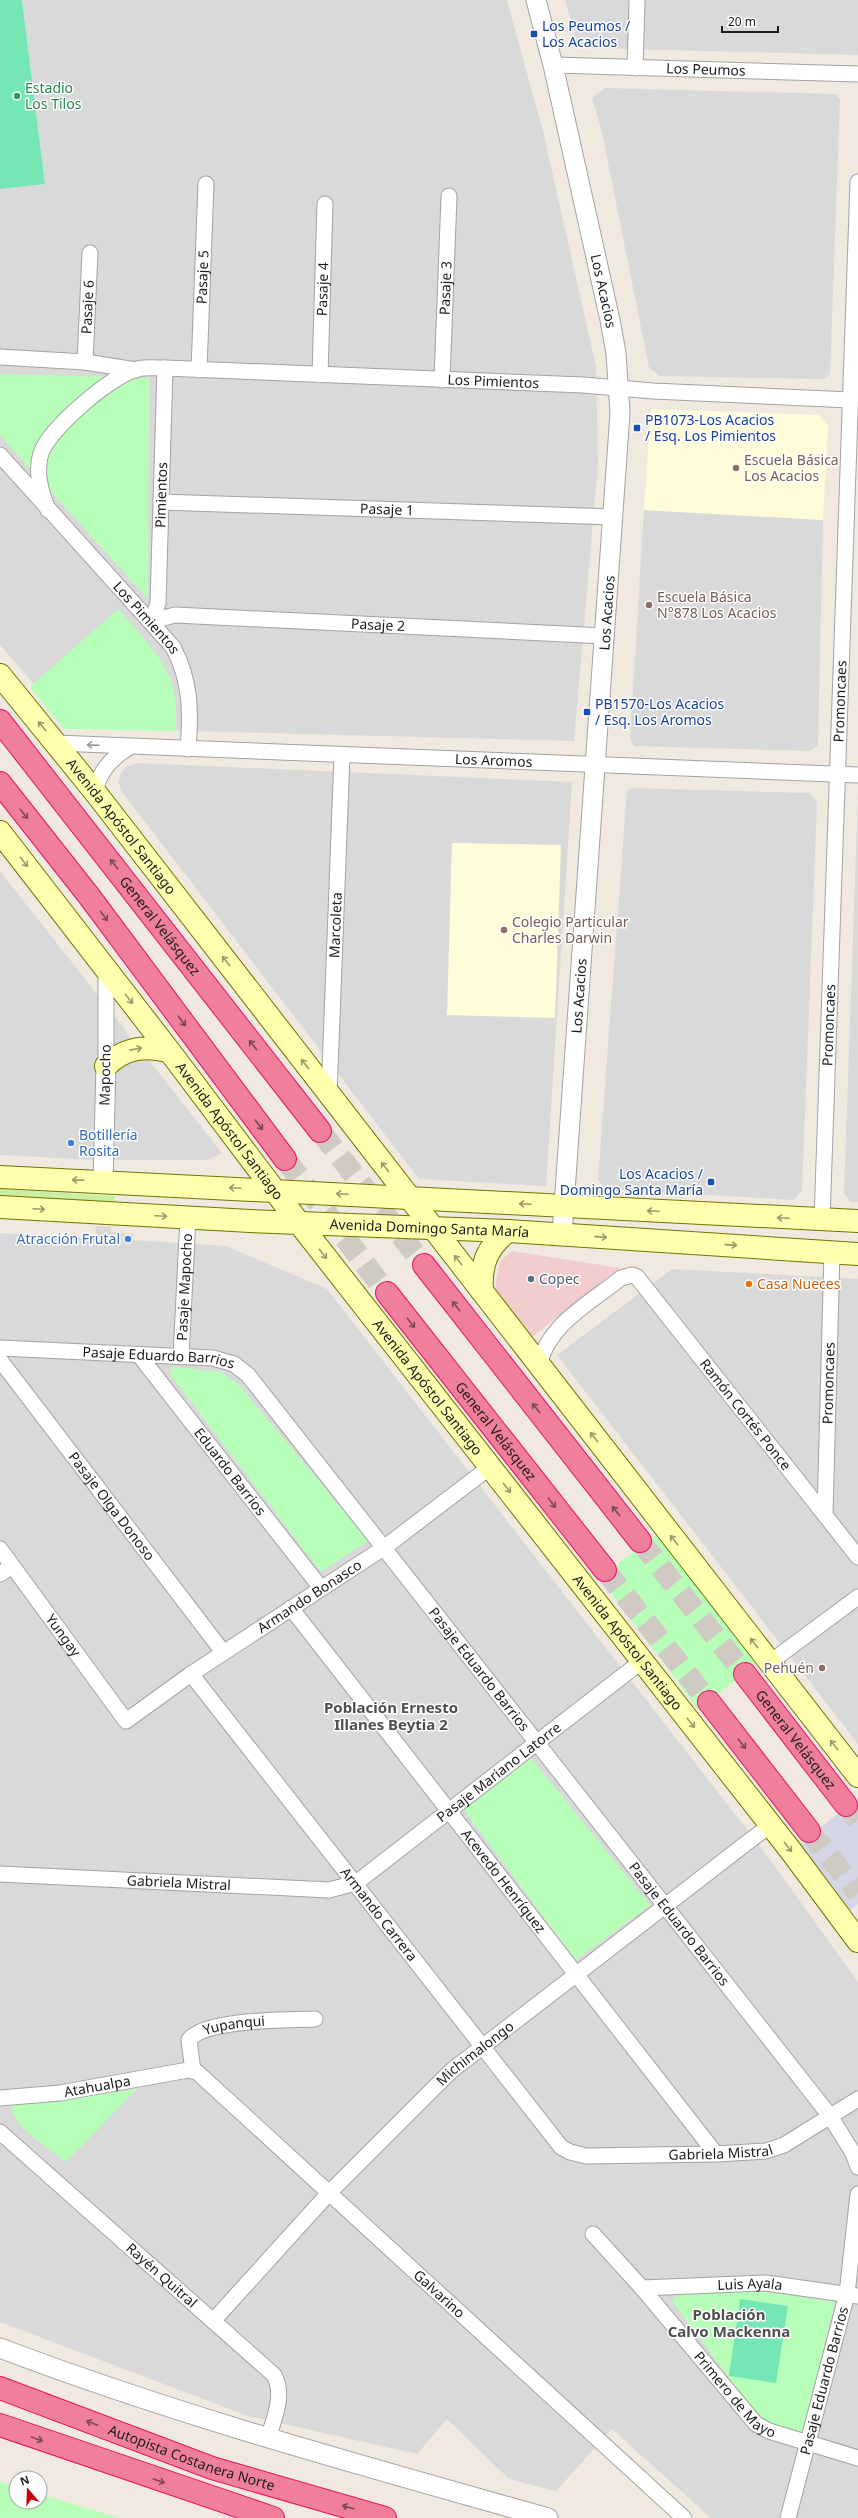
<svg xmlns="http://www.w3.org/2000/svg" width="858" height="2518" font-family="'Noto Sans',sans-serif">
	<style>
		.residential { fill: #dad9d9 }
		.commercial { fill: #f2cdce }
		.education { fill: #fffdd9 }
		.grass { fill: #cbefa0 }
		.park { fill: #b7ffb9 }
		.pitch { fill: #75e7b5 }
		.plaza { fill: #d5d6e5 }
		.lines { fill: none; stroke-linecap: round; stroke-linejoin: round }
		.motorway-tunnel { stroke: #cfcac3; stroke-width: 22; stroke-dasharray: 22 11; stroke-linecap: butt }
		.minor-casing { stroke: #a3a3a3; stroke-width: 17 }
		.tertiary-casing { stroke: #a3a3a3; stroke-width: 21 }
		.secondary-casing { stroke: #707600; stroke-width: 24 }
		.motorway-casing { stroke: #e81266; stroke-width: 24 }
		.minor { stroke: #fff; stroke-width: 15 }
		.tertiary { stroke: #fff; stroke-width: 19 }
		.secondary { stroke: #ffffae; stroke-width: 22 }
		.motorway { stroke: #ef7f9a; stroke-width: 22 }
		.oneway { stroke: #99996c }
		.oneway2 { stroke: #999 }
		.oneway3 { stroke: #7b4955 }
		.transit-dot { fill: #1a4fb4; stroke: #fff; stroke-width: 1.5 }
		.leisure-dot { fill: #2e9e5b; stroke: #fff; stroke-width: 1.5 }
		.education-dot { fill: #8d6e63; stroke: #fff; stroke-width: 1.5 }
		.shop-dot { fill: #3f7fe0; stroke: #fff; stroke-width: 1.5 }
		.service-dot { fill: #5c6f8a; stroke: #fff; stroke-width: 1.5 }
		.food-dot { fill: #e8710a; stroke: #fff; stroke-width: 1.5 }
		.labels { text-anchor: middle; stroke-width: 3; stroke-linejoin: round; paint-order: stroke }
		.transit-label { font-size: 14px; fill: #164399; stroke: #fff; text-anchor: start }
		.street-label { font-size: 14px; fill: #1c1c1c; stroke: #fff }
		.leisure-label { font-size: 14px; fill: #27864d; stroke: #fff; text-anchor: start }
		.education-label { font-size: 14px; fill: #785e54; stroke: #fff; text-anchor: start }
		.shop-label { font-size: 14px; fill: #366cbe; stroke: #fff; text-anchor: start }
		.service-label { font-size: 14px; fill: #4e5e75; stroke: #fff; text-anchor: start }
		.food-label { font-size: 14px; fill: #c56008; stroke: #fff; text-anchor: start }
		.neighbourhood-label { font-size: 15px; font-weight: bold; fill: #4f4f4f; stroke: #fff }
	</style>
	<rect width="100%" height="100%" fill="#efe9e0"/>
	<path class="residential" d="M 22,0 L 507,0 L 544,135 L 596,367 L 598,464 L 574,741 L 72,728 L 0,645 L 0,189 L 45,184 Z
		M 565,0 L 858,0 L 858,55 L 588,48 L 576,39 Z
		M 605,88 L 835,94 L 840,99 L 830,374 L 823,379 L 660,376 L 649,368 L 601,128 L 592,98 Z
		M 644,510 L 823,520 L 818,745 L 810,751 L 634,746 L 630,739 Z
		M 138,763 L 572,782 L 546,1186 L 419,1179 L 122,792 L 118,782 L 122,771 L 126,767 Z
		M 632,788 L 810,793 L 817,803 L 802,1190 L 794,1200 L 606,1189 L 598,1180 L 627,791 Z
		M 858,795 L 858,1202 L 850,1202 L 844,1193 Z
		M 0,871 L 222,1153 L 208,1160 L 96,1160 L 0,1155 Z
		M 96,1226 L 111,1227 L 111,1232 L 133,1234 L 133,1240 L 226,1246 L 327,1289 L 766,1854 L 858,1982 L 858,2518 L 711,2518 L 612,2429 L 556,2491 L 509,2479 L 447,2419 L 417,2454 L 248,2416 L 0,2322 L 0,1233 L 95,1238 Z
		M 672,1269 L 858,1279 L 858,1744 L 557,1355 Z"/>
	<path class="commercial" d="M 512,1251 L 620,1268 L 532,1337 L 495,1289 L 500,1261 Z"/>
	<path class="education" d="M 651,409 L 819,415 L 828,426 L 823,520 L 644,510 Z
		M 452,843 L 561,845 L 555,1018 L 447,1015 Z"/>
	<path class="grass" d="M 0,1189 L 115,1196 L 115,1204 L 0,1198 Z"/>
	<path class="park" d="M 0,374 L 149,378 L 148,599 L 0,435 Z
		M 118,609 C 137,631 168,661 174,691 C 176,704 176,718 176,731 L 64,729 L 30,687 Z
		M 173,1367 L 222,1372 L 240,1386 L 368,1541 L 321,1572 L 170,1374 Z
		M 659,1533 L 760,1660 L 699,1710 L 599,1577 Z
		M 531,1758 L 650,1905 L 576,1960 L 464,1810 Z
		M 137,2089 L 66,2162 C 48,2147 14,2129 11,2105 Z
		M 752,2290 L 835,2302 L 802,2433 L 779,2430 L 762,2422 L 672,2301 L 679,2294 Z
		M 0,2482 L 16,2487 L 16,2502 L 40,2502 L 40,2494 L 119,2518 L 0,2518 Z"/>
	<path class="pitch" d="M 0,0 L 22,0 L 45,184 L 0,189 Z
		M 740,2299 L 788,2306 L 776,2383 L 729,2376 Z"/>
	<path class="plaza" d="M 858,1798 L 858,1904 L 841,1917 L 791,1851 Z"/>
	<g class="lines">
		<path class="motorway-tunnel" d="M 320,1131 L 424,1265
			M 285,1159 L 387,1293
			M 640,1541 L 745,1674
			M 605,1570 L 709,1702
			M 846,1805 L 858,1820
			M 809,1831 L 858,1893"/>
		<g class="minor-casing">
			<g id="minor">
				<path id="s1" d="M 553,65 L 858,74"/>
				<path d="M 635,68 L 637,0"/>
				<path d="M 0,357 L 85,362 L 136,370"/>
				<path id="s2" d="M 85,362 L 90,253"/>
				<path id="s3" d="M 199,370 L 206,184"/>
				<path id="s4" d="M 320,375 L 325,204"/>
				<path id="s5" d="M 442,380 L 449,196"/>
				<path id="s6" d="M 0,455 L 173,647 C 191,681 191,712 188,749"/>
				<path id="s7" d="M 161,502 L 614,517"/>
				<path id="s8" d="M 48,510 C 41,492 35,472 41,453 C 50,428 111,376 137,369 C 146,367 156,368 165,368 L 583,385 L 653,391 L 850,400"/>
				<path id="s9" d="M 152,621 L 175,615 L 605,636"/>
				<path id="s10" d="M 152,621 L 158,603 L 165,368"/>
				<path id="s11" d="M 56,743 L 858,775"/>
				<path d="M 95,792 C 99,771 112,757 130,747"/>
				<path d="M 106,1066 L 106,969"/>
				<path id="s12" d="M 329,1096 L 342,755"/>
				<path id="s13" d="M 822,1220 L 858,182"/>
				<path id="s14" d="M 0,1348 L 213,1358 L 234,1364 L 248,1375 L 830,2116 L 853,2153 L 858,2167"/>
				<path id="s15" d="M 139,1355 L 321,1588"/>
				<path id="s16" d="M 181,1357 L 188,1217"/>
				<path id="s17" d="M 0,1360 L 223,1652"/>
				<path id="s18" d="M 539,1366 C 547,1325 590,1303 621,1278 L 632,1275 L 637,1277 L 858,1557"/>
				<path id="s19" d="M 825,1514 L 832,1252"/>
				<path id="s20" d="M 0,1549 L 126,1721 L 191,1674 L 385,1547 L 490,1467"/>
				<path d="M 0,1574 L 12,1566"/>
				<path id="s21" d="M 291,1608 L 716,2154"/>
				<path d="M 769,1663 L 858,1597"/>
				<path id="s22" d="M 191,1674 L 561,2147 L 570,2152 L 586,2156 L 716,2154 L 766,2151 L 784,2145 L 858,2099"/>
				<path id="s23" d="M 0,1874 L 329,1890 L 356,1883 L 642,1661"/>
				<path id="s24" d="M 193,2071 L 189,2040 C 204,2019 289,2020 315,2019"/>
				<path id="s25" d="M 0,2098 L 60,2093 L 188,2070 L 197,2072 L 684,2518"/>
				<path id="s26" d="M 0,2132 L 274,2375 C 285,2395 274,2418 268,2439"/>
				<path id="s27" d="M 593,2234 L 642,2288 L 756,2424 L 769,2431 L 858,2458"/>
				<path id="s28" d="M 642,2288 L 766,2283 L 858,2296"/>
				<path id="s29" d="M 213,2321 L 329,2193 L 451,2071 L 770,1825"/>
				<path id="s30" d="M 788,2518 L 847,2294 L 858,2194"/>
			</g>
		</g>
		<g class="tertiary-casing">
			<g id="tertiary">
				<path id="s31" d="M 536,0 L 553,65 L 610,320 L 616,353 L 620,413 L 562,1234"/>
				<path d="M 103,1181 L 106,1066"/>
				<path d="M 0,2348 C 179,2416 364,2466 548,2518"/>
			</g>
		</g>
		<g class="secondary-casing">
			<g id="secondary">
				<path id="s32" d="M 0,675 L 95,792 L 858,1776"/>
				<path id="s33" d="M 0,832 L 170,1052 L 299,1223 L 791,1851 L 858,1941"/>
				<path d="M 106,1066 C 125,1047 146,1045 170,1052"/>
				<path d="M 0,1177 L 858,1221"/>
				<path id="s34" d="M 0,1207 L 250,1221 L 508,1231 L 858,1254"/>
				<path d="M 482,1291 C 480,1265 487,1247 508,1231"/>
			</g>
		</g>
		<g class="motorway-casing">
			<g id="motorway">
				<path id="s35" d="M 0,721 L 320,1131"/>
				<path d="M 0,783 L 89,896 L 285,1159"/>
				<path d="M 424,1265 L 640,1541"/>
				<path id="s36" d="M 387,1293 L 605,1570"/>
				<path id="s37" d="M 745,1674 L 846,1805"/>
				<path d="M 709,1702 L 809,1831"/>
				<path id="s38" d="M 0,2388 L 212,2468 L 385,2518"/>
				<path d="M 0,2425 L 273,2518"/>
			</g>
		</g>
		<use href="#minor" class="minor"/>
		<use href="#tertiary" class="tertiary"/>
		<use href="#secondary" class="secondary"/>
		<use href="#motorway" class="motorway"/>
	</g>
	<defs><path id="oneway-shaft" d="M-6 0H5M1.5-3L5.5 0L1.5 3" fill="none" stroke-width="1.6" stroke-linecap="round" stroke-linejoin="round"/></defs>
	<g class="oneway">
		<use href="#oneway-shaft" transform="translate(42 726) rotate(-129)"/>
		<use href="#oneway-shaft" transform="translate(24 862) rotate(52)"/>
		<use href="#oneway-shaft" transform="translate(226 961) rotate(-128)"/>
		<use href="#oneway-shaft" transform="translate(129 999) rotate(52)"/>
		<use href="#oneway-shaft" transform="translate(136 1049) rotate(-11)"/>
		<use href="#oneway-shaft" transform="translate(305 1064) rotate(-128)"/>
		<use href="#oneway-shaft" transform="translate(385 1167) rotate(-128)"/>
		<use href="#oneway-shaft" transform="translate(78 1180) rotate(-178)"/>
		<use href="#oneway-shaft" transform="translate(235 1188) rotate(-177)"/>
		<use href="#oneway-shaft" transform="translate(342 1194) rotate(-177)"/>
		<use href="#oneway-shaft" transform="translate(525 1204) rotate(-177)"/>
		<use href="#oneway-shaft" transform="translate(39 1209) rotate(3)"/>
		<use href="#oneway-shaft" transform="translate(653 1211) rotate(-177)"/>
		<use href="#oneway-shaft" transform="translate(161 1216) rotate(3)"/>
		<use href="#oneway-shaft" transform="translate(783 1218) rotate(-177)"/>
		<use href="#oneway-shaft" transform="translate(601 1237) rotate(4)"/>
		<use href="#oneway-shaft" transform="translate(731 1245) rotate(4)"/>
		<use href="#oneway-shaft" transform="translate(323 1254) rotate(52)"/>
		<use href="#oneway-shaft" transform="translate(458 1260) rotate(-128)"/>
		<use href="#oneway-shaft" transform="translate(594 1437) rotate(-128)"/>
		<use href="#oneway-shaft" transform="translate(507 1488) rotate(52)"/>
		<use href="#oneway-shaft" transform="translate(674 1540) rotate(-128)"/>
		<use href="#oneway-shaft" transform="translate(754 1643) rotate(-128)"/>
		<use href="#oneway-shaft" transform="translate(691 1723) rotate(52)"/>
		<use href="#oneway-shaft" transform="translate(834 1745) rotate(-128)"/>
		<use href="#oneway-shaft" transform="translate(788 1847) rotate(52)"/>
	</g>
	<use class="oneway2" href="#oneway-shaft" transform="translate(93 745) rotate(-178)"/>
	<g class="oneway3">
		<use href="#oneway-shaft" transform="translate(24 814) rotate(51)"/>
		<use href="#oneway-shaft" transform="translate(114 864) rotate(-128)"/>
		<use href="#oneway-shaft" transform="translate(104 916) rotate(53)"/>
		<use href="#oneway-shaft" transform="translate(182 1021) rotate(53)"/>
		<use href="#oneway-shaft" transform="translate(253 1045) rotate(-128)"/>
		<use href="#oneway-shaft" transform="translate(259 1125) rotate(53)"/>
		<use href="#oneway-shaft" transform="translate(456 1306) rotate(-128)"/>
		<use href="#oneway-shaft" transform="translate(411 1323) rotate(52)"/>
		<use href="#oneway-shaft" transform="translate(536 1408) rotate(-128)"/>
		<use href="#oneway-shaft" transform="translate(552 1503) rotate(52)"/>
		<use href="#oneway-shaft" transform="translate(616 1511) rotate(-128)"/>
		<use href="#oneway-shaft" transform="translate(742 1744) rotate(52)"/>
		<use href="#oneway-shaft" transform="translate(92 2423) rotate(-159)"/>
		<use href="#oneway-shaft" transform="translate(37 2439) rotate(20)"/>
		<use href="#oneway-shaft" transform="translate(159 2481) rotate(19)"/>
		<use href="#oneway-shaft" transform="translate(348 2507) rotate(-164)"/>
	</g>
	<g class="transit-dot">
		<rect x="530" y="30" width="8" height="8" rx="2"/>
		<rect x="633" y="424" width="8" height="8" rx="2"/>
		<rect x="583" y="708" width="8" height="8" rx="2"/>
		<rect x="707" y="1178" width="8" height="8" rx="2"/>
	</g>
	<circle class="leisure-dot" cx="17" cy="96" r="4"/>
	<g class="education-dot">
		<circle cx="736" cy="468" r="4"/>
		<circle cx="649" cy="605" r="4"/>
		<circle cx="504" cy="930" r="4"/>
		<circle cx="822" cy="1668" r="4"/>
	</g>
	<g class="shop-dot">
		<circle cx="71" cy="1143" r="4"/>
		<circle cx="128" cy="1239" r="4"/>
	</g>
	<circle class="service-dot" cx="531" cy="1279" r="4"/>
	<circle class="food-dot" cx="749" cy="1284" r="4"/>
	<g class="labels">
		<g class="transit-label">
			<text x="542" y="31">Los Peumos /<tspan x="542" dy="16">Los Acacios</tspan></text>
			<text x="645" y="425">PB1073-Los Acacios<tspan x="645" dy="16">/ Esq. Los Pimientos</tspan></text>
			<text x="595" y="709">PB1570-Los Acacios<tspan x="595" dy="16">/ Esq. Los Aromos</tspan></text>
			<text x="703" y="1179" text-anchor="end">Los Acacios /<tspan x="703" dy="16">Domingo Santa María</tspan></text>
		</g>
		<g class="street-label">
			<text dy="5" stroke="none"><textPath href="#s1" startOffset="153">Los Peumos</textPath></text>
			<text dy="5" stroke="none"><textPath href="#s3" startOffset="93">Pasaje 5</textPath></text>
			<text dy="5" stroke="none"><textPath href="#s5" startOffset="92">Pasaje 3</textPath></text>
			<text dy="5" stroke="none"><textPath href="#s4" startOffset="86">Pasaje 4</textPath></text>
			<text dy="5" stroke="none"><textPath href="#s31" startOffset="299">Los Acacios</textPath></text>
			<text dy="5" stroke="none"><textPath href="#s2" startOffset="55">Pasaje 6</textPath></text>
			<text dy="5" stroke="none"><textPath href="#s8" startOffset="545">Los Pimientos</textPath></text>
			<text dy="5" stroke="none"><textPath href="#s10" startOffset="127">Pimientos</textPath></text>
			<text dy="5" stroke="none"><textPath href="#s7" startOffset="226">Pasaje 1</textPath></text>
			<text transform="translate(607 613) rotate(-86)" y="5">Los Acacios</text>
			<text dy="5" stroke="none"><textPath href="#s6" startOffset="219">Los Pimientos</textPath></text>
			<text dy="5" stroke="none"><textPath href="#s9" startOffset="227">Pasaje 2</textPath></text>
			<text dy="5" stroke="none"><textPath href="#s13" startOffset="519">Promoncaes</textPath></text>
			<text dy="5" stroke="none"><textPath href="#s11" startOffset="438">Los Aromos</textPath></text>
			<text dy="5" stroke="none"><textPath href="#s32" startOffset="194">Avenida Apóstol Santiago</textPath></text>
			<text dy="5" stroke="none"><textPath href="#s35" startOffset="260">General Velásquez</textPath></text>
			<text dy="5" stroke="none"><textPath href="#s12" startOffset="171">Marcoleta</textPath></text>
			<text transform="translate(579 996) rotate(-86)" y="5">Los Acacios</text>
			<text dy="5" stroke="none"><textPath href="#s13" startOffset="195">Promoncaes</textPath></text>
			<text transform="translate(105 1075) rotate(-89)" y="5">Mapocho</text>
			<text dy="5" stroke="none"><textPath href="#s33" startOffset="377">Avenida Apóstol Santiago</textPath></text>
			<text dy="5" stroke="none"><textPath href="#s34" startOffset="430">Avenida Domingo Santa María</textPath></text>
			<text dy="5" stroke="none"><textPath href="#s16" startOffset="70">Pasaje Mapocho</textPath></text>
			<text dy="5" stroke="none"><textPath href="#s14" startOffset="159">Pasaje Eduardo Barrios</textPath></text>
			<text dy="5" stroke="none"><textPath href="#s19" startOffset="131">Promoncaes</textPath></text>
			<text dy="5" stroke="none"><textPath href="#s33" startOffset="701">Avenida Apóstol Santiago</textPath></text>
			<text dy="5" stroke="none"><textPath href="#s18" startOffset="315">Ramón Cortés Ponce</textPath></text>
			<text dy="5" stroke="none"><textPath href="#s36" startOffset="176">General Velásquez</textPath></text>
			<text dy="5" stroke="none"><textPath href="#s15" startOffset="148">Eduardo Barrios</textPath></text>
			<text dy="5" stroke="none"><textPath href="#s17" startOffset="184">Pasaje Olga Donoso</textPath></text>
			<text dy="5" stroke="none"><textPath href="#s20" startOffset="435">Armando Bonasco</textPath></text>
			<text dy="5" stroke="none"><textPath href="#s20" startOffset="107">Yungay</textPath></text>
			<text dy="5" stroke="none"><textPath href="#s33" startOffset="1025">Avenida Apóstol Santiago</textPath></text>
			<text dy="5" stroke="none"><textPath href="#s14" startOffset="627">Pasaje Eduardo Barrios</textPath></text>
			<text dy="5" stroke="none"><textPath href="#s37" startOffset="83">General Velásquez</textPath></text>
			<text dy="5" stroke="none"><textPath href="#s23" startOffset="538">Pasaje Mariano Latorre</textPath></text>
			<text dy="5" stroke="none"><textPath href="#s21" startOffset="346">Acevedo Henríquez</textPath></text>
			<text dy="5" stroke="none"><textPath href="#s23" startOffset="179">Gabriela Mistral</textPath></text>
			<text dy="5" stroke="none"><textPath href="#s22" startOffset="305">Armando Carrera</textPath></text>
			<text dy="5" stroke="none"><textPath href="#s14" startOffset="951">Pasaje Eduardo Barrios</textPath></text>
			<text dy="5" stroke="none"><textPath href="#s24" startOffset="80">Yupanqui</textPath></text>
			<text dy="5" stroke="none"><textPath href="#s29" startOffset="375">Michimalongo</textPath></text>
			<text dy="5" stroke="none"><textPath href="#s25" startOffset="98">Atahualpa</textPath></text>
			<text dy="5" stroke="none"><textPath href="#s22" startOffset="762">Gabriela Mistral</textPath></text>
			<text dy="5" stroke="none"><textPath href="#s26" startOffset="216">Rayén Quitral</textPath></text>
			<text dy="5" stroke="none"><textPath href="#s28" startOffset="108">Luis Ayala</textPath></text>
			<text dy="5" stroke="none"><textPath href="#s25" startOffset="528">Galvarino</textPath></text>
			<text dy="5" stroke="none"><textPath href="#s30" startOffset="142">Pasaje Eduardo Barrios</textPath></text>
			<text dy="5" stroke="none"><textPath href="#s27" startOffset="215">Primero de Mayo</textPath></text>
			<text dy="5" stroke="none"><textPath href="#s38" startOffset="204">Autopista Costanera Norte</textPath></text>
		</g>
		<g class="leisure-label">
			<text x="25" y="93">Estadio<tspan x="25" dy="16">Los Tilos</tspan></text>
		</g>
		<g class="education-label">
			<text x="744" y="465">Escuela Básica<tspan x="744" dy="16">Los Acacios</tspan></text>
			<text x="657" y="602">Escuela Básica<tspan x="657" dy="16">N°878 Los Acacios</tspan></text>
			<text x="512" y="927">Colegio Particular<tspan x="512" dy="16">Charles Darwin</tspan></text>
			<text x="814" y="1673" text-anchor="end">Pehuén</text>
		</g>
		<g class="shop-label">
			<text x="79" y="1140">Botillería<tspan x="79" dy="16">Rosita</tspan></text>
			<text x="120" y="1244" text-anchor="end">Atracción Frutal</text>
		</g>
		<g class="service-label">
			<text x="539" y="1284">Copec</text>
		</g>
		<g class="food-label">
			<text x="757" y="1289">Casa Nueces</text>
		</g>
		<g class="neighbourhood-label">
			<text x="391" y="1713">Población Ernesto<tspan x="391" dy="17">Illanes Beytia 2</tspan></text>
			<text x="729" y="2320">Población<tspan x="729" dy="17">Calvo Mackenna</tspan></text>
		</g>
	</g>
	<g transform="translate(28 2490) rotate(341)"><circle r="19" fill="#ffffff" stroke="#a4a4a4"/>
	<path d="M0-3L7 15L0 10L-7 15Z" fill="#c8000a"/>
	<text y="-6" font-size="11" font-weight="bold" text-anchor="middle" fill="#1c1c1c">N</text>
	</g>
	<path d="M722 26v6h56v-6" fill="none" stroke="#1c1c1c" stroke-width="2"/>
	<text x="728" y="26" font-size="12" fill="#1c1c1c" stroke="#ffffff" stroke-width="3" paint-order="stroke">20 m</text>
</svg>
